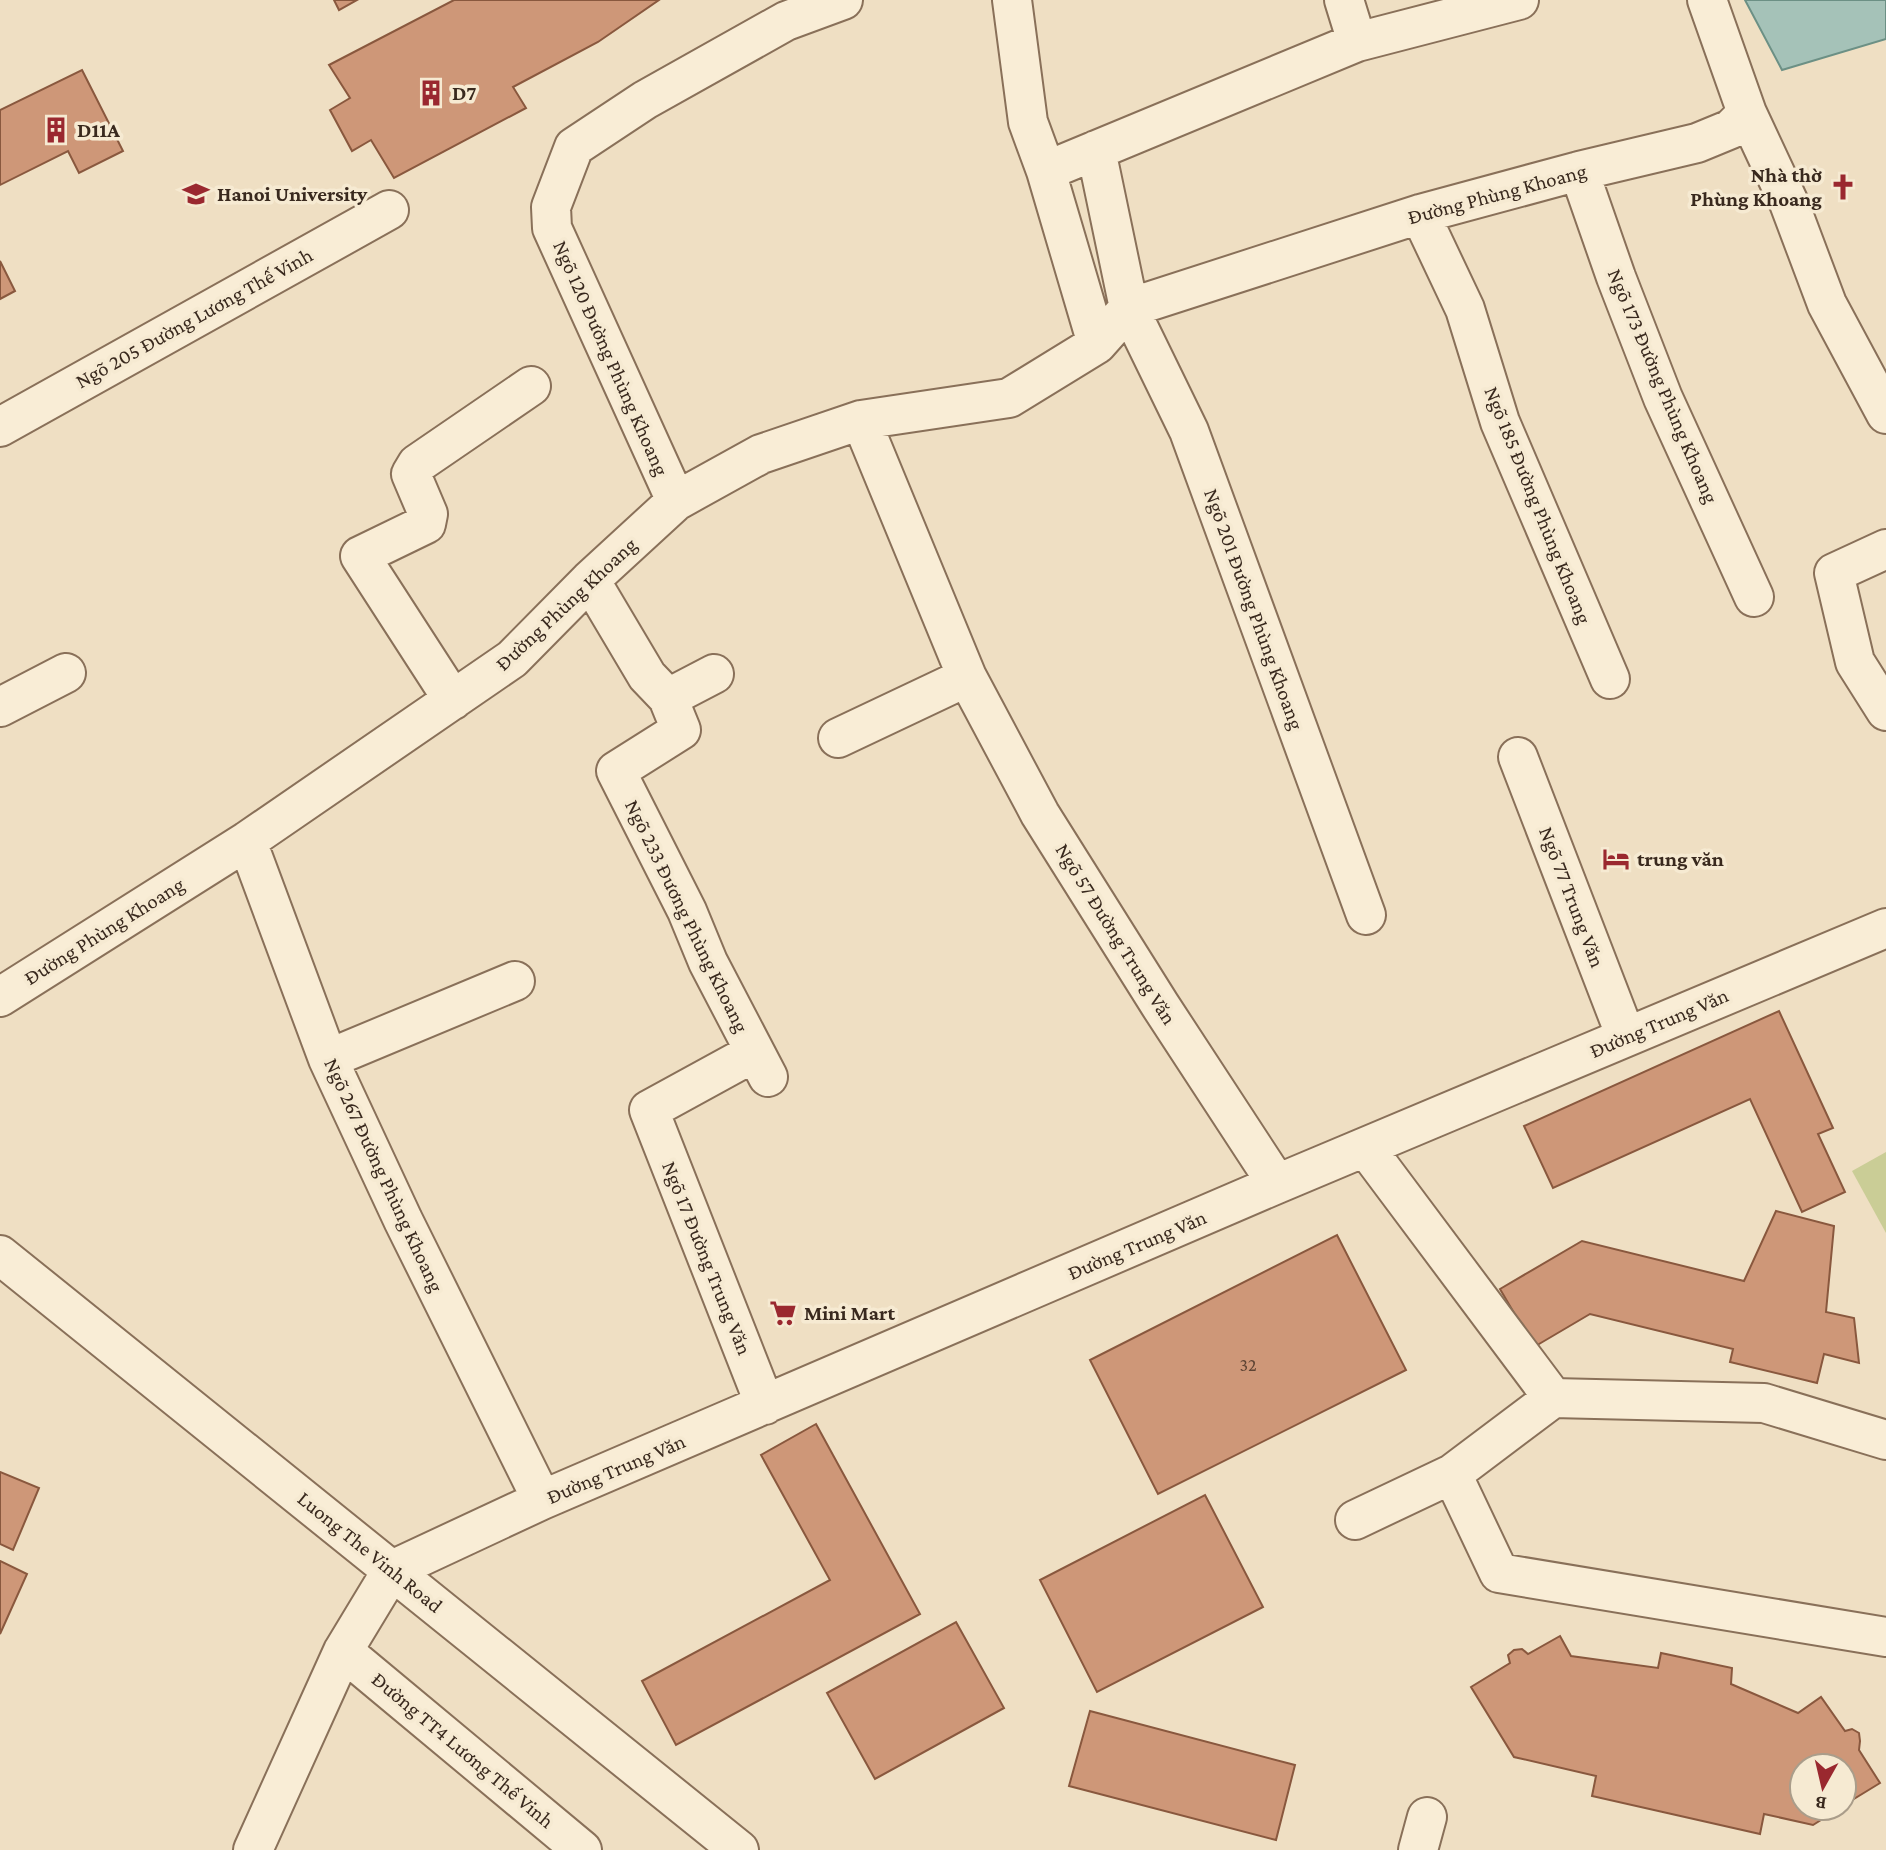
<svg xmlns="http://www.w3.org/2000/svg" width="1886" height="1850" font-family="'Crimson Pro',serif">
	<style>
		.green { fill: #cacd96 }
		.water { fill: #a5c2b8; stroke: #6c9085; stroke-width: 2 }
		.building { fill: #ce9778; stroke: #89583e; stroke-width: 2 }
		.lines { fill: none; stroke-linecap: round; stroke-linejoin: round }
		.minor-casing { stroke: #897059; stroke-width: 42 }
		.minor { stroke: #f9edd6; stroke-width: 38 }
		.labels { text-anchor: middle; stroke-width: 7; stroke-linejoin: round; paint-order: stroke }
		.number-label { font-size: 18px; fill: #5e4434 }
		.poi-label { font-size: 21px; font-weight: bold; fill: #39291e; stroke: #f6ead2; text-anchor: start }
		.street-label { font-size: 21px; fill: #39291e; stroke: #f6ead2 }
	</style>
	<rect width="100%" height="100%" fill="#efdfc3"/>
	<path class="green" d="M 1886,1152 L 1886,1233 L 1852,1171 Z"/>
	<path class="water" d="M 1745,0 L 1886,0 L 1886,39 L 1782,70 Z"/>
	<path class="building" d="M 334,0 L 357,0 L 339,10 Z
		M 454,0 L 659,0 L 598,42 L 513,87 L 526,108 L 394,178 L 371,140 L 352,151 L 330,110 L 350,98 L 329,65 Z
		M 82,70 L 123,151 L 79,173 L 68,151 L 0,185 L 0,110 Z
		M 0,261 L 15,291 L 0,299 Z
		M 1779,1011 L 1833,1128 L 1818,1134 L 1845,1192 L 1802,1212 L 1750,1099 L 1553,1188 L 1524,1126 Z
		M 1776,1211 L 1834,1226 L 1826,1312 L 1854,1318 L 1859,1363 L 1824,1354 L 1817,1383 L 1730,1362 L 1733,1349 L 1590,1314 L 1534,1347 L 1500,1289 L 1582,1241 L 1744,1281 Z
		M 1337,1235 L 1406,1370 L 1158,1494 L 1090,1360 Z
		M 816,1424 L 920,1614 L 676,1745 L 642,1681 L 830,1580 L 761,1455 Z
		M 0,1472 L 39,1488 L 13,1550 L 0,1544 Z
		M 1205,1495 L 1263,1607 L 1097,1692 L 1040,1580 Z
		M 0,1561 L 27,1574 L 0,1634 Z
		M 956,1622 L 1004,1708 L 875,1779 L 827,1693 Z
		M 1560,1636 L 1571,1656 L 1658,1668 L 1661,1653 L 1732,1668 L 1731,1684 L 1798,1713 L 1821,1697 L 1845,1731 L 1852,1729 L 1859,1733 L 1860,1741 L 1859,1750 L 1880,1783 L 1844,1805 L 1844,1766 L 1802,1766 L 1802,1808 L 1840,1808 L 1813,1825 L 1764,1814 L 1760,1834 L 1592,1796 L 1596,1776 L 1514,1757 L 1471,1687 L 1510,1663 L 1508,1655 L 1514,1650 L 1522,1649 L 1528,1654 Z
		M 1090,1711 L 1295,1765 L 1276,1840 L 1069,1786 Z"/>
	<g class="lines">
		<g class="minor-casing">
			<path id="minor" d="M 1012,0 L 1028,122 L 1046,171 L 1097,344
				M 1344,0 L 1357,42
				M 1707,0 L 1747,113 L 1789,203 L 1827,304 L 1886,414
				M 1096,150 L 1129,308 L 1189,431 L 1366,915
				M 1046,171 L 1357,42 L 1519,0
				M 1579,171 L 1616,277 L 1663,398 L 1754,597
				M 1420,214 L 1465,309 L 1500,422 L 1610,679
				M 861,420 L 967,677 L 1040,814 L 1160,1005 L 1277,1184
				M 0,427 L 389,210
				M 676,501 L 552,228 L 551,207 L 574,147 L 645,100 L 786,21 L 843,0
				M 1886,549 L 1834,573 L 1855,662 L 1886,711
				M 590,580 L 647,676 L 668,698 L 681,730 L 616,771 L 687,911 L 708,962 L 768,1077
				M 668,698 L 714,674
				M 453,700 L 360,556 L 426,524 L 428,514 L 411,474 L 417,464 L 531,386
				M 0,707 L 66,673
				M 838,738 L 967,677
				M 1518,757 L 1626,1037
				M 247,841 L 328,1059 L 403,1220 L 542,1500
				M 0,997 L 247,841 L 512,659 L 590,580 L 676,501 L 761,454 L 861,420 L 1009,398 L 1097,344 L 1129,308 L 1420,214 L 1579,171 L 1697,143 L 1731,129 L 1747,113
				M 755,1052 L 649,1110 L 765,1405
				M 328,1059 L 515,981
				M 0,1255 L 739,1850
				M 1553,1398 L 1764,1403 L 1886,1440
				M 1452,1474 L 1499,1573 L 1886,1637
				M 1355,1520 L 1452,1474 L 1553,1398 L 1366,1148
				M 392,1570 L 542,1500 L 1277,1184 L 1886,928
				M 343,1651 L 582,1850
				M 253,1850 L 343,1651 L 392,1570
				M 1418,1850 L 1427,1817"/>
		</g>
		<use href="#minor" class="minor"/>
	</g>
	<defs>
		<g id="building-bare" transform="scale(2.1)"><path d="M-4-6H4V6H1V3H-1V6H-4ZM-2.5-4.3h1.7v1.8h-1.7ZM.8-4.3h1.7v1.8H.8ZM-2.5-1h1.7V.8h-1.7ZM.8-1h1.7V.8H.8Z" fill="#9a282f" stroke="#f6ead2" stroke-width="2.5" paint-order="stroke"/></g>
		<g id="church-bare" transform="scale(2.1)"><path d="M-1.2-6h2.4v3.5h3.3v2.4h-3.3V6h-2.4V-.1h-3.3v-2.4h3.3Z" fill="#9a282f" stroke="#f6ead2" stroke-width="2.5" paint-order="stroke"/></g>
		<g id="university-bare" transform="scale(2.1)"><path d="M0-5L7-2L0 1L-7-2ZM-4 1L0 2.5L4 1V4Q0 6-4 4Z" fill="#9a282f" stroke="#f6ead2" stroke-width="2.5" paint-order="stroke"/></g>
		<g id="hotel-bare" transform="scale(2.1)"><path d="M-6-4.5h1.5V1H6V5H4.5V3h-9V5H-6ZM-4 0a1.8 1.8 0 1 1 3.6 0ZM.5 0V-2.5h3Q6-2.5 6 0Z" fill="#9a282f" stroke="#f6ead2" stroke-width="2.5" paint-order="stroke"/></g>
		<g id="supermarket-bare" transform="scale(2.1)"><path d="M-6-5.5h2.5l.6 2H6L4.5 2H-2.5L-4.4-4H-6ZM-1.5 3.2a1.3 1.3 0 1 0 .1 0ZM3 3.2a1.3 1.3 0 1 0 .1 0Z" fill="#9a282f" stroke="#f6ead2" stroke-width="2.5" paint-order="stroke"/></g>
	</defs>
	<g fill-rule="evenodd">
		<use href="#building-bare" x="431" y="93"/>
		<use href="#building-bare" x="56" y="130"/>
		<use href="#church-bare" x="1843" y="187"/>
		<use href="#university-bare" x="196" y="194"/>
		<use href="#hotel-bare" x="1616" y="859"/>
		<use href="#supermarket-bare" x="783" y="1313"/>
	</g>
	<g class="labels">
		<g class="number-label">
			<text x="1248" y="1371">32</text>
		</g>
		<g class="poi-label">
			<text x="452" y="100">D7</text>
			<text x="77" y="137">D11A</text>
			<text x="1822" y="182" text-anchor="end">Nhà thờ<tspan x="1822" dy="24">Phùng Khoang</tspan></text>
			<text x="217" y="201">Hanoi University</text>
			<text x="1637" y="866">trung văn</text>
			<text x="804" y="1320">Mini Mart</text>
		</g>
		<g class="street-label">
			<text transform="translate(1497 194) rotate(-15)" y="7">Đường Phùng Khoang</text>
			<text transform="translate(194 318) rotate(-29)" y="7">Ngõ 205 Đường Lương Thế Vinh</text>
			<text transform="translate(611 358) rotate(66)" y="7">Ngõ 120 Đường Phùng Khoang</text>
			<text transform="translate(1663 386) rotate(67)" y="7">Ngõ 173 Đường Phùng Khoang</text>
			<text transform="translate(1538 505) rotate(68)" y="7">Ngõ 185 Đường Phùng Khoang</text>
			<text transform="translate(566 604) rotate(-43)" y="7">Đường Phùng Khoang</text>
			<text transform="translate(1254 609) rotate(70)" y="7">Ngõ 201 Đường Phùng Khoang</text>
			<text transform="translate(1572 897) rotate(69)" y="7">Ngõ 77 Trung Văn</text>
			<text transform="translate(687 916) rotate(64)" y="7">Ngõ 233 Đương Phùng Khoang</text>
			<text transform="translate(104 931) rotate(-32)" y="7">Đường Phùng Khoang</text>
			<text transform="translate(1116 934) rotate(58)" y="7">Ngõ 57 Đường Trung Văn</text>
			<text transform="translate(1659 1023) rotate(-23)" y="7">Đường Trung Văn</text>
			<text transform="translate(384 1175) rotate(65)" y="7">Ngõ 267 Đường Phùng Khoang</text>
			<text transform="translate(1137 1245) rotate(-23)" y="7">Đường Trung Văn</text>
			<text transform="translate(707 1258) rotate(68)" y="7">Ngõ 17 Đường Trung Văn</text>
			<text transform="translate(616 1469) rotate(-23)" y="7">Đường Trung Văn</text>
			<text transform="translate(370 1552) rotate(39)" y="7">Luong The Vinh Road</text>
			<text transform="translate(463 1750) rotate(40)" y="7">Đường TT4 Lương Thế Vinh</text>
		</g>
	</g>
	<g transform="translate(1823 1787) rotate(188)"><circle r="33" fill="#f6ead2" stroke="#aa9d8a" stroke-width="2"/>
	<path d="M0-5L12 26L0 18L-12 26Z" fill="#9a282f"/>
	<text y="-10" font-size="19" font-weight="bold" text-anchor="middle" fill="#39291e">B</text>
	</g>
</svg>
